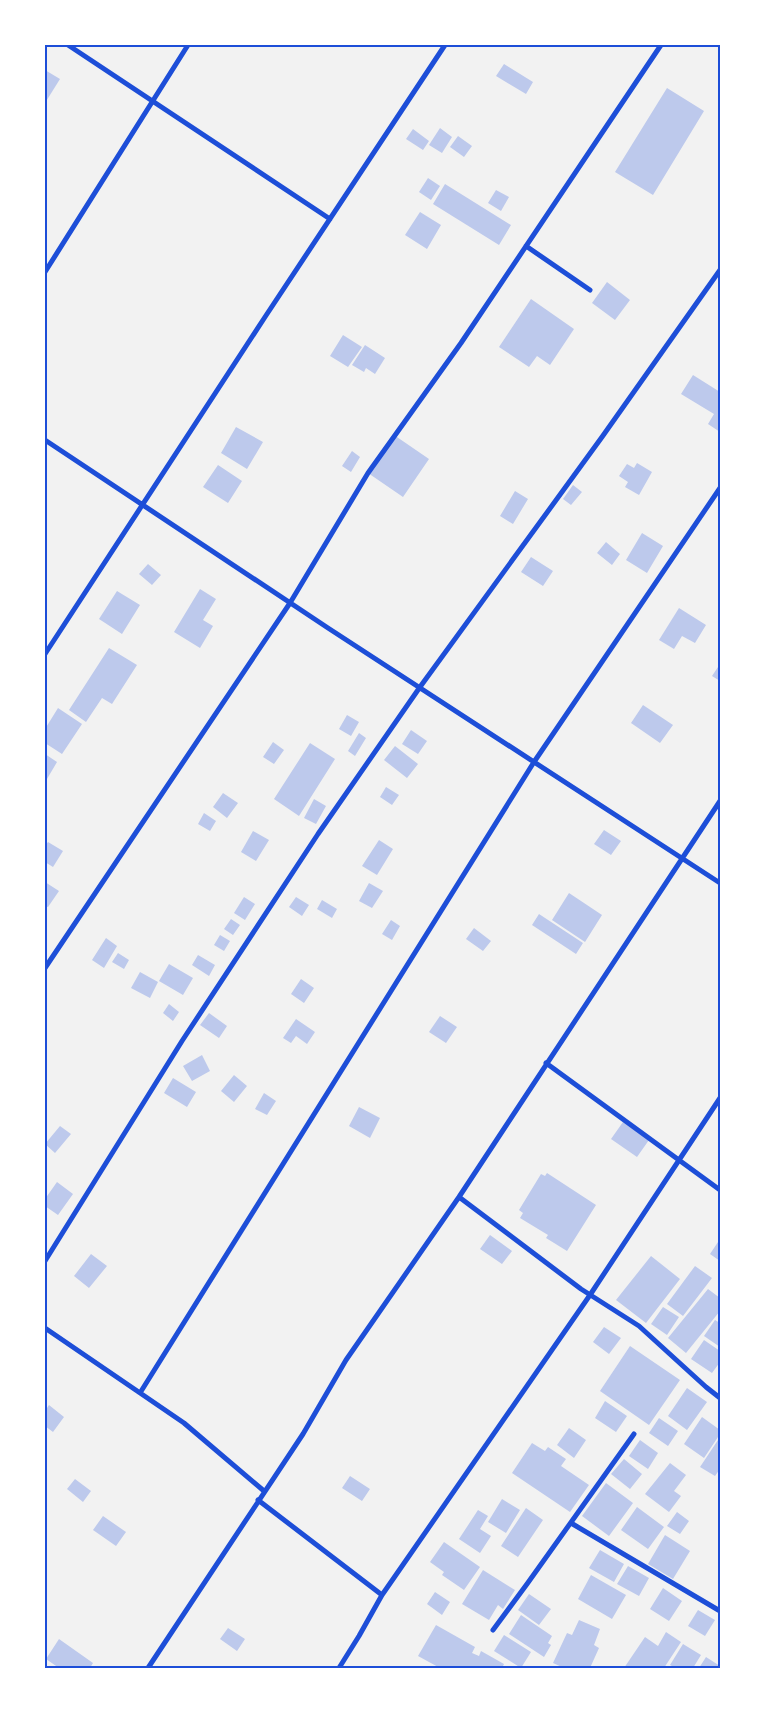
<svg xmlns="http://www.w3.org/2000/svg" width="765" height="1713" font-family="'Work Sans',sans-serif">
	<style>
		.building { fill: #bdc9ec }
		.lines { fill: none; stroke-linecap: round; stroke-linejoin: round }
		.minor { stroke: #1d4ed8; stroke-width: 5 }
		.neatline { fill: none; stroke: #1d4ed8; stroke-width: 2 }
	</style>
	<rect width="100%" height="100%" fill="#f2f2f2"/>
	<path class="building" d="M 504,64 L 533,82 L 526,94 L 496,76 Z
		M 45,70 L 60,79 L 45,103 Z
		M 667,88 L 704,111 L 653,195 L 615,172 Z
		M 440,128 L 452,137 L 442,153 L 429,145 Z
		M 413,129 L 429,141 L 423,150 L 406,139 Z
		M 458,136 L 472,146 L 464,157 L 450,147 Z
		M 428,178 L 440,186 L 431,200 L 419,192 Z
		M 445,184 L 511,225 L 499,245 L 433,204 Z
		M 496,190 L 509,197 L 501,211 L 488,203 Z
		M 420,212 L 441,225 L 427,249 L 405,235 Z
		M 607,282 L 630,300 L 615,320 L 592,303 Z
		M 531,299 L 574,329 L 550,365 L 537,356 L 529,367 L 499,347 Z
		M 343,335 L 362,347 L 348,367 L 330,356 Z
		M 365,345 L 385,358 L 375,374 L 366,368 L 364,372 L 352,365 Z
		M 693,375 L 720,392 L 720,432 L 708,424 L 714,414 L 681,394 Z
		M 236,427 L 263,442 L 247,469 L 221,453 Z
		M 394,435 L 429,459 L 403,497 L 368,473 Z
		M 352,451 L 360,457 L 351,472 L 342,466 Z
		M 637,463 L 652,472 L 639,495 L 625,487 L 628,482 L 619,476 L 627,464 L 634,468 Z
		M 218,465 L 242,481 L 228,503 L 203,487 Z
		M 573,485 L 582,492 L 571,505 L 563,499 Z
		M 515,491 L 528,499 L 513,524 L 500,516 Z
		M 642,533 L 663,546 L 647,573 L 626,560 Z
		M 606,542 L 620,554 L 612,565 L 597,553 Z
		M 531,557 L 553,571 L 543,586 L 521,572 Z
		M 148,564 L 161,575 L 152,585 L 139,574 Z
		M 200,589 L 216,599 L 203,620 L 213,626 L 200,648 L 174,632 Z
		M 117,591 L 140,605 L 122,634 L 99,619 Z
		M 679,608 L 706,625 L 695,643 L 682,636 L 674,649 L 659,640 Z
		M 109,648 L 137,665 L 112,704 L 102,698 L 86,722 L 69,710 Z
		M 720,664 L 720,681 L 712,676 Z
		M 643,705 L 673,725 L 660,743 L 631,723 Z
		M 58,708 L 82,724 L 62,754 L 45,743 L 45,729 Z
		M 347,715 L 359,722 L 351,736 L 339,729 Z
		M 411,730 L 427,741 L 418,754 L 402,744 Z
		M 359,733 L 366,738 L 355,756 L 348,751 Z
		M 273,742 L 284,750 L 274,764 L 263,757 Z
		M 310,743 L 335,759 L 299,816 L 274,799 Z
		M 395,746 L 418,764 L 407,778 L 384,760 Z
		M 45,754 L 57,762 L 47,779 L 45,778 Z
		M 386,787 L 399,795 L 392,805 L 380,797 Z
		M 223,793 L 238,803 L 227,818 L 213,807 Z
		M 314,799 L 326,806 L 316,824 L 304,818 Z
		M 204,813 L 216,821 L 210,831 L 198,824 Z
		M 604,830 L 621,841 L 611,855 L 594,844 Z
		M 253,831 L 269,840 L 256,861 L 241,852 Z
		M 379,840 L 393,849 L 377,875 L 362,866 Z
		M 48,842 L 63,851 L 53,867 L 45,862 L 45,846 Z
		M 45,882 L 59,891 L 48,907 L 45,906 Z
		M 369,883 L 383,891 L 372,908 L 359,901 Z
		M 569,893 L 602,915 L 585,942 L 552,920 Z
		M 244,897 L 255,904 L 245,920 L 234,913 Z
		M 296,897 L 309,905 L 302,916 L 289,907 Z
		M 322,900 L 337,909 L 332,918 L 317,909 Z
		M 539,914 L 583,943 L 576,954 L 532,925 Z
		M 231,919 L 240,925 L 233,935 L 224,929 Z
		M 391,920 L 400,926 L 392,940 L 382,934 Z
		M 474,928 L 491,941 L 483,951 L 466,939 Z
		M 220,935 L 230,941 L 224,951 L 214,945 Z
		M 106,938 L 117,946 L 104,968 L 92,960 Z
		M 118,953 L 129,960 L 124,969 L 112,962 Z
		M 198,955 L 215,965 L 209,976 L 192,965 Z
		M 169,964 L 193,978 L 183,995 L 159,981 Z
		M 140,972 L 158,982 L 150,998 L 131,988 Z
		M 301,979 L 314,988 L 304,1003 L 291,994 Z
		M 169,1004 L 179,1012 L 173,1021 L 163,1013 Z
		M 209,1013 L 227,1026 L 219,1038 L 200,1025 Z
		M 440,1016 L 457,1027 L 446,1043 L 429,1032 Z
		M 296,1019 L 315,1032 L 307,1044 L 296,1036 L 291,1043 L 283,1038 Z
		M 202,1055 L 210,1071 L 192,1081 L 183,1066 Z
		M 234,1075 L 247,1086 L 234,1102 L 221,1091 Z
		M 173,1078 L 196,1092 L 187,1107 L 164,1093 Z
		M 264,1093 L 276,1101 L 267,1115 L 255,1109 Z
		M 359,1107 L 380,1118 L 370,1138 L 349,1126 Z
		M 623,1122 L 649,1140 L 637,1157 L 611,1139 Z
		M 60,1126 L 71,1134 L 55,1153 L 45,1144 Z
		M 547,1173 L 596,1205 L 567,1251 L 546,1238 L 548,1235 L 520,1218 L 523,1213 L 519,1210 L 541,1174 L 545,1176 Z
		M 57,1182 L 73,1194 L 58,1215 L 45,1206 L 45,1199 Z
		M 490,1235 L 512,1251 L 502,1264 L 480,1249 Z
		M 720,1239 L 720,1261 L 710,1254 Z
		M 91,1254 L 107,1266 L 89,1288 L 74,1276 Z
		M 651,1256 L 680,1279 L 646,1323 L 616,1300 Z
		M 695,1266 L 712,1278 L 683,1316 L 667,1304 Z
		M 708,1289 L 720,1298 L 720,1311 L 686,1353 L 668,1338 Z
		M 663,1307 L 679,1317 L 667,1335 L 651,1324 Z
		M 715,1320 L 720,1323 L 720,1347 L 704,1336 Z
		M 604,1327 L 621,1338 L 609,1354 L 593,1342 Z
		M 704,1340 L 720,1351 L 720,1362 L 712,1373 L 691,1359 Z
		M 630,1346 L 680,1380 L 649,1425 L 600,1391 Z
		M 687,1388 L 707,1402 L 687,1430 L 668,1416 Z
		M 605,1401 L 627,1416 L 616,1432 L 595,1418 Z
		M 49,1405 L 64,1417 L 53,1432 L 45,1426 L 45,1411 Z
		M 702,1417 L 720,1430 L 720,1434 L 704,1458 L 684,1444 Z
		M 659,1418 L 678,1431 L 668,1446 L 649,1433 Z
		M 569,1428 L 586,1440 L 574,1458 L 557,1445 Z
		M 720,1437 L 720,1469 L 715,1476 L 700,1467 Z
		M 640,1440 L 658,1453 L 648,1469 L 629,1456 Z
		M 532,1443 L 545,1451 L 548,1447 L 566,1459 L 561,1466 L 589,1485 L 570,1512 L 512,1473 Z
		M 624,1459 L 642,1474 L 630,1489 L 611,1474 Z
		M 670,1463 L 686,1475 L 674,1491 L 681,1496 L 669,1512 L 645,1494 Z
		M 350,1476 L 370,1489 L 362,1501 L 342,1488 Z
		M 75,1479 L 91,1491 L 83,1502 L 67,1489 Z
		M 606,1483 L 633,1503 L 609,1536 L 582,1516 Z
		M 502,1499 L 520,1510 L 506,1533 L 488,1522 Z
		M 637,1507 L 664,1527 L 648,1549 L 621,1530 Z
		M 526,1508 L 543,1520 L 518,1557 L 501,1546 Z
		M 478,1510 L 488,1516 L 480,1529 L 491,1536 L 480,1553 L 459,1539 Z
		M 677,1512 L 689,1521 L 680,1534 L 667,1526 Z
		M 103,1516 L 126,1532 L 116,1546 L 93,1530 Z
		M 665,1535 L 690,1551 L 673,1579 L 648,1564 Z
		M 444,1542 L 480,1567 L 464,1590 L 442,1575 L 444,1572 L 430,1562 Z
		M 600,1550 L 624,1564 L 614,1582 L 589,1568 Z
		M 628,1566 L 649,1578 L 639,1596 L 617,1584 Z
		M 483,1570 L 515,1590 L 503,1609 L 498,1605 L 489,1620 L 462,1604 Z
		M 591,1575 L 626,1595 L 612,1619 L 578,1599 Z
		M 663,1588 L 682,1601 L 669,1621 L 650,1609 Z
		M 435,1592 L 450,1602 L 442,1615 L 427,1604 Z
		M 529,1594 L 551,1609 L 539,1625 L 518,1610 Z
		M 698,1610 L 715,1620 L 705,1636 L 688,1626 Z
		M 521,1615 L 552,1636 L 548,1643 L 551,1645 L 544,1657 L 509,1634 Z
		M 579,1620 L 600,1629 L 594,1645 L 599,1648 L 590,1668 L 564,1668 L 553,1663 L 567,1633 L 572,1635 Z
		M 436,1625 L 475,1647 L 472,1653 L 479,1656 L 481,1651 L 504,1664 L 502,1668 L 440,1668 L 418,1656 Z
		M 228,1628 L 245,1639 L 237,1651 L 220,1639 Z
		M 666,1632 L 681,1642 L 664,1668 L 624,1668 L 645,1637 L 658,1646 Z
		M 504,1635 L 531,1652 L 521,1668 L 494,1651 Z
		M 59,1639 L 93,1663 L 90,1668 L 59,1668 L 46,1659 Z
		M 683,1644 L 701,1655 L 693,1668 L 676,1668 L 670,1665 Z
		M 706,1657 L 720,1666 L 720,1668 L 699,1668 Z"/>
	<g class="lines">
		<path class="minor" d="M 68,45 L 330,219
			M 526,246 L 590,290
			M 45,272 L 188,45
			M 45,440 L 328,628 L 720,883
			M 45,654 L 265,317 L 445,45
			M 45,968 L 290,603 L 368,473 L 461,343 L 661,45
			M 546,1063 L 720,1190
			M 459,1197 L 581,1289 L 639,1326 L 706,1387 L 720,1398
			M 45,1261 L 182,1041 L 318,834 L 420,687 L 602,437 L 720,270
			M 45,1328 L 184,1423 L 264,1491
			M 140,1393 L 534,762 L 720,488
			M 258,1500 L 382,1595
			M 571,1523 L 720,1611
			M 493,1630 L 527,1584 L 634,1434
			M 148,1668 L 303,1434 L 346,1360 L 459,1197 L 720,801
			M 339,1668 L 359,1636 L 382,1595 L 590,1295 L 720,1098"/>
	</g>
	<rect width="765" height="1713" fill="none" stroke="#ffffff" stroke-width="92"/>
	<rect x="46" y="46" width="673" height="1621" class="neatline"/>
</svg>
